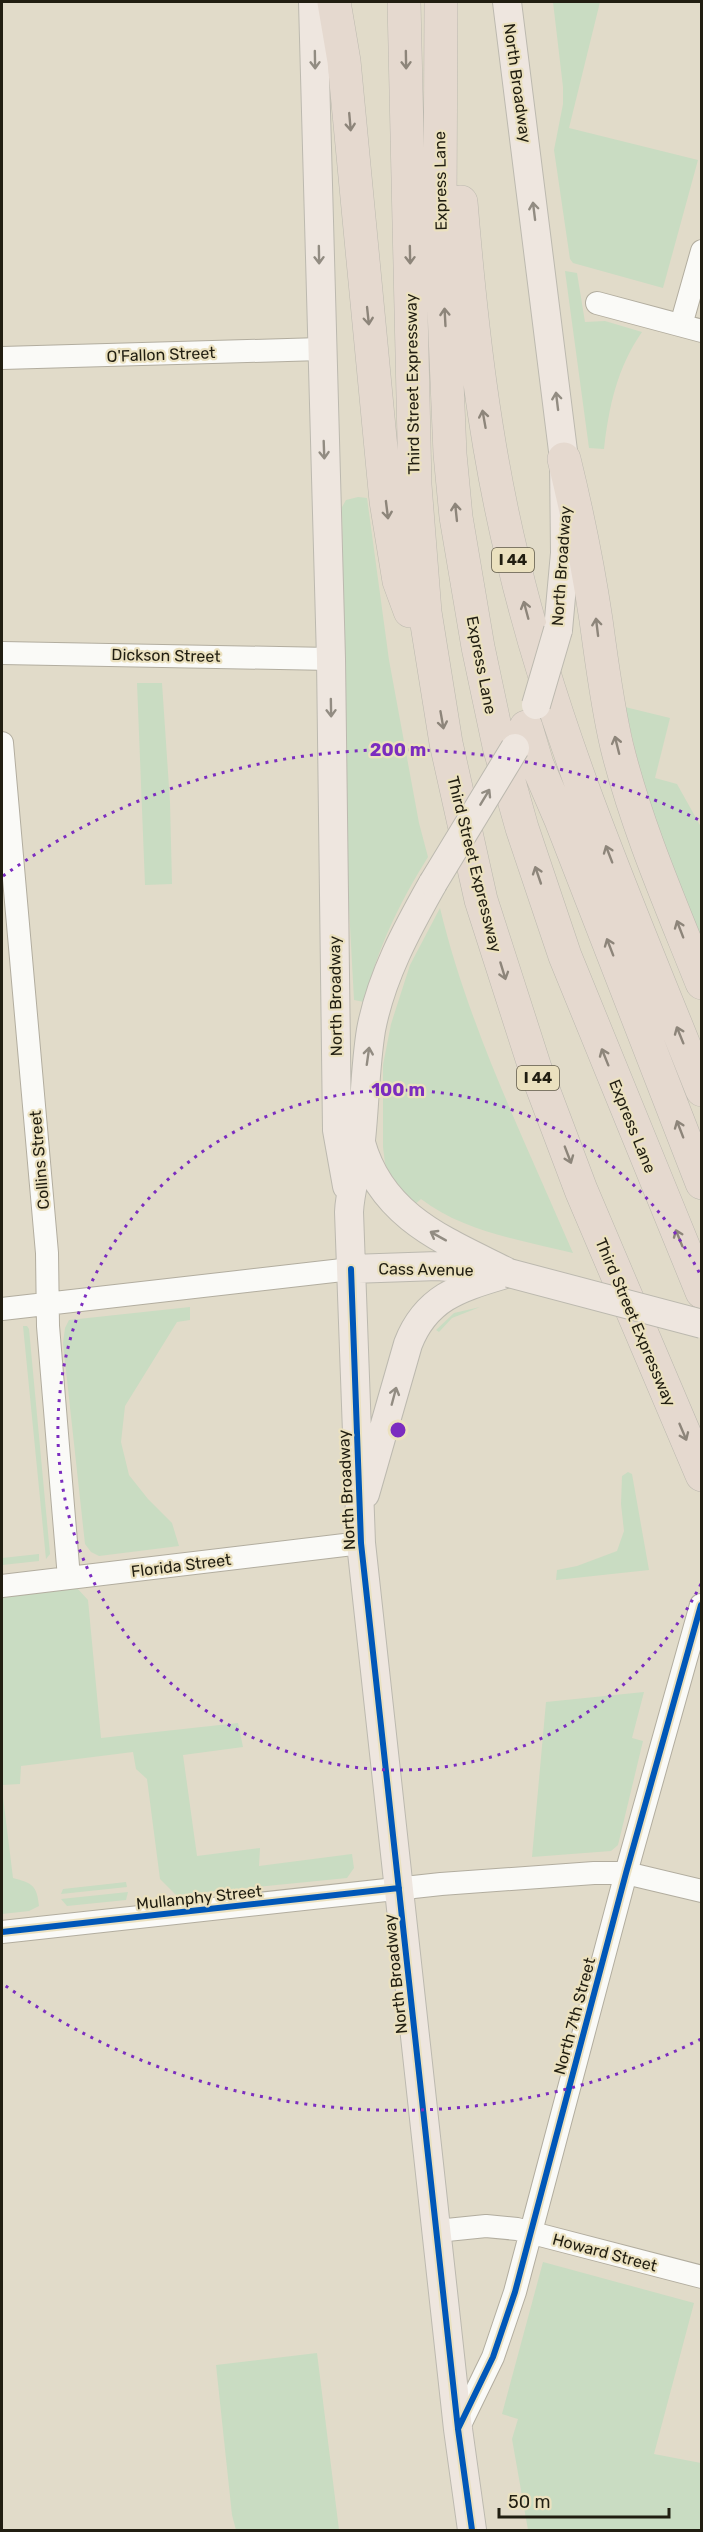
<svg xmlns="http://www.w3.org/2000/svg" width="703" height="2532" font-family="Rubik,sans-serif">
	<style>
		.green { fill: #c9dcc2 }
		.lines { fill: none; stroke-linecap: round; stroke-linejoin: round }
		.minor-casing { stroke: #b2ad9f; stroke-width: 24 }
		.major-casing { stroke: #bcb9af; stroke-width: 30 }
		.highway-casing { stroke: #bcb9af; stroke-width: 34 }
		.minor { stroke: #fafaf7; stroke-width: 22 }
		.major { stroke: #eee6df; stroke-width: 28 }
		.highway { stroke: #e5d9cf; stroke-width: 33 }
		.major-bridge-casing { stroke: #bcb9af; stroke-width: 30; stroke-linecap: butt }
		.major-bridge { stroke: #eee6df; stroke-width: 28 }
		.cycleway-casing { stroke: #ebe1bf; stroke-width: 10 }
		.cycleway { stroke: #0057b8; stroke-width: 6 }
		.oneway { stroke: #928c82 }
		.oneway2 { stroke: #8d857a }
		.ring { fill: none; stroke: #7b2cbf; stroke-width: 3; stroke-dasharray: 3 6 }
		.labels { text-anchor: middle; stroke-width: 4.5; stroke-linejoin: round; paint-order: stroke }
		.shield { fill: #ebe1bf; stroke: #5e5845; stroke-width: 1.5 }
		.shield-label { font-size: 15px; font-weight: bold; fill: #211e11 }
		.street-label { font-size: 16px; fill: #211e11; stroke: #ebe1bf }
		.centre { fill: #7b2cbf; stroke: #ebe1bf; stroke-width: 3 }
		.ring-label { font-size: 18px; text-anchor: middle; font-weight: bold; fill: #7b2cbf; stroke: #ebe1bf; stroke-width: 4.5; stroke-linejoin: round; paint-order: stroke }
	</style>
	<rect width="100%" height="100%" fill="#e1dbc9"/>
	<path class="green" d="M 553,2 L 600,2 L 569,128 L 698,160 L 663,288 L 573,263 L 570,259 L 554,150 L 563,104 L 563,87 Z
		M 565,271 L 577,273 L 585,322 L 605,321 L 642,332 C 617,368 609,406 604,449 L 589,448 Z
		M 358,497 L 367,498 L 389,660 L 419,823 L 428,857 C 398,905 378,948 364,1002 L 354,1000 L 347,871 L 342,507 L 346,500 Z
		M 137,683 L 162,683 L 170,802 L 172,884 L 145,885 Z
		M 625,707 L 670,718 L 655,778 L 677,784 L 701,827 L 701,948 L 644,787 Z
		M 440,908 C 469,1028 525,1141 573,1253 C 521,1240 464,1232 421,1199 L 414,1205 L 391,1177 L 385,1163 L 383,1147 L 383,1065 L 391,1024 L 410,965 Z
		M 190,1307 L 190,1320 L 177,1322 L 125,1406 L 121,1442 L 129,1475 L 148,1499 L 172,1523 L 179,1546 L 99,1556 L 91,1552 L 85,1544 L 63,1343 L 65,1328 L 69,1320 Z
		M 480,1307 L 452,1318 L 439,1332 L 436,1330 L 454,1313 Z
		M 23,1326 L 27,1326 L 29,1329 L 50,1554 L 46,1559 Z
		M 628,1472 L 632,1474 L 649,1570 L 556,1580 L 557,1570 L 577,1566 L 617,1551 L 624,1531 L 621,1504 L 622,1476 Z
		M 39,1554 L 39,1561 L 2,1565 L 2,1558 Z
		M 77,1588 L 88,1600 L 101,1738 L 238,1723 L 243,1747 L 183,1755 L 197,1856 L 260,1848 L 259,1866 L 352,1854 L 354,1868 L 347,1878 L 176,1895 L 160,1879 L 147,1779 L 136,1769 L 133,1752 L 21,1766 L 20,1784 L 2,1785 L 2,1596 Z
		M 644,1692 L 632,1738 L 643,1741 L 618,1845 L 611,1851 L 532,1857 L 546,1702 Z
		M 2,1789 L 13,1878 C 32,1883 37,1885 39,1906 L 29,1911 L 2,1914 Z
		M 126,1882 L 127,1887 L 61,1894 L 63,1889 Z
		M 128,1892 L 126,1900 L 67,1906 L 61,1899 Z
		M 543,2262 L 694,2303 L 654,2454 L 701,2463 L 701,2530 L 528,2530 L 512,2439 L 518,2419 L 502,2414 Z
		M 317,2353 L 339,2530 L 236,2530 L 232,2515 L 216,2365 Z"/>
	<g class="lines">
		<g class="minor-casing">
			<path id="minor" d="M 597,303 L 702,331
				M 681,325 L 702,251
				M 2,358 L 321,349
				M 2,653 L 331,659
				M 2,743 L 47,1253 L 48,1326 L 69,1578
				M 2,1309 L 351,1269
				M 2,1586 L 361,1543
				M 2,1932 L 441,1884 L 594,1873 L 626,1873 L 702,1891
				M 437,2231 L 486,2226 L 517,2229 L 702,2277
				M 458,2429 L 493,2357 L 515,2292 L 626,1873 L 701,1605"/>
		</g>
		<g class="major-casing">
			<path id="major" d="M 313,2 L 331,659 L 337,1130 L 347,1186
				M 507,2 L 564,459 L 565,553 L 558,630
				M 433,883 C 407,929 381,977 371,1030 C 365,1067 365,1103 361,1140 C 359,1165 350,1188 349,1212 L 361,1543 L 458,2429 L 472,2530
				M 361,1143 C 382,1218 446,1241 509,1273
				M 351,1269 L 438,1266 L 493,1271
				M 365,1494 L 408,1344 C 427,1295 463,1287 509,1273"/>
		</g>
		<g class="highway-casing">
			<path id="highway" d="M 334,2 L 344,61 L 386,501 L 399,581 L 410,611
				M 404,2 L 415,485 L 425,612 L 446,743 L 481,900 L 535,1068 L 581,1190 L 702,1475
				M 441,2 L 440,213 L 450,454 L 456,517 L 478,647 L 499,746 L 522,828 L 565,956 L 702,1292
				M 461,202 C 471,323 484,442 513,560 C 556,743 633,916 702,1090
				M 564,459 C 577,512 588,566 596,620 C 602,663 607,705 617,747 C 637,828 671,905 702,983
				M 526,727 L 537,764 L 561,820 L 702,1183"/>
		</g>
		<use href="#minor" class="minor"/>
		<use href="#major" class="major"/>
		<use href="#highway" class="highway"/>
		<g class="major-bridge-casing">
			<path id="major-bridge" d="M 536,705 L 558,630
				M 433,883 L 515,748
				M 509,1273 L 702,1324"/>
		</g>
		<use href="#major-bridge" class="major-bridge"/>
		<g class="cycleway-casing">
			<path id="cycleway" d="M 351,1269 L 361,1543 L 458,2429 L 472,2530
				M 2,1932 L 399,1888
				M 458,2429 L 493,2357 L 515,2292 L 626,1873 L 701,1605"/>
		</g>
		<use href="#cycleway" class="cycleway"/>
	</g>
	<defs><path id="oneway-shaft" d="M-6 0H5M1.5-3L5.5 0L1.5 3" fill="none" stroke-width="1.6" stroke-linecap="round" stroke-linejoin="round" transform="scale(1.5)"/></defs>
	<g class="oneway">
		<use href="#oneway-shaft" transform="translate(315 60) rotate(89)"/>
		<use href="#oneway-shaft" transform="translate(534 211) rotate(-97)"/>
		<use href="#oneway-shaft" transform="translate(319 255) rotate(89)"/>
		<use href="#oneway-shaft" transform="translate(557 401) rotate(-97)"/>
		<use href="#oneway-shaft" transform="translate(324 450) rotate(88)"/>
		<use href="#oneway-shaft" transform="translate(331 708) rotate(89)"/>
		<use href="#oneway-shaft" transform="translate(485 797) rotate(-59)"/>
		<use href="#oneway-shaft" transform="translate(368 1056) rotate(-82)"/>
		<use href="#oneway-shaft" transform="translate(438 1236) rotate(-151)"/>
		<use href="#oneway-shaft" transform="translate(394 1396) rotate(-75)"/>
	</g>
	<g class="oneway2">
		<use href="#oneway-shaft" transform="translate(406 60) rotate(89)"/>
		<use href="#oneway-shaft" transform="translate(350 122) rotate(85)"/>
		<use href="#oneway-shaft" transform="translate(410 255) rotate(89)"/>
		<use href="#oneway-shaft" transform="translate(368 316) rotate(84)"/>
		<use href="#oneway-shaft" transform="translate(445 317) rotate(-93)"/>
		<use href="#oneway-shaft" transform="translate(484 419) rotate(-100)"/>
		<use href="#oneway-shaft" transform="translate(387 510) rotate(83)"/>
		<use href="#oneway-shaft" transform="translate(456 512) rotate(-96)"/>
		<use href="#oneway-shaft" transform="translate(526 610) rotate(-105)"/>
		<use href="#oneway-shaft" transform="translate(597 627) rotate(-97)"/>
		<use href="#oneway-shaft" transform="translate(442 720) rotate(80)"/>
		<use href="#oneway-shaft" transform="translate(617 745) rotate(-104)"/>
		<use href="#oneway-shaft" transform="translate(609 854) rotate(-111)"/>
		<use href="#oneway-shaft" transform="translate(538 875) rotate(-109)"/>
		<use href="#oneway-shaft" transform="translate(680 929) rotate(-111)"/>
		<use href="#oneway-shaft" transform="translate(610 947) rotate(-111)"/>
		<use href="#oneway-shaft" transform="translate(503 971) rotate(73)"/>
		<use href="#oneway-shaft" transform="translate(680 1035) rotate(-112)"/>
		<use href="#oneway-shaft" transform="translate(605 1057) rotate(-112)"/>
		<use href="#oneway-shaft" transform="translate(680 1129) rotate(-111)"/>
		<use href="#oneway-shaft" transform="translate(568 1155) rotate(69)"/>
		<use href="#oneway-shaft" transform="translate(679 1238) rotate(-112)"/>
		<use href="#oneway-shaft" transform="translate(683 1432) rotate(67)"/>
	</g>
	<g class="ring">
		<path d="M701 1584A340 340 0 1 1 701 1276"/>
		<path d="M701 2039A680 680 0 0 1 3 1984M3 876A680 680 0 0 1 701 821"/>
	</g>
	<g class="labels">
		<g class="shield">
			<rect x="492" y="548" width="42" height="24" rx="4.5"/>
			<rect x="517" y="1066" width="42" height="24" rx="4.5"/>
		</g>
		<g class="shield-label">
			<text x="513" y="565">I 44</text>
			<text x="538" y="1083">I 44</text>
		</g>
		<g class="street-label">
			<text transform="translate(518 83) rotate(82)" y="6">North Broadway</text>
			<text transform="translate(440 181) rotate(-91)" y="6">Express Lane</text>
			<text transform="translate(161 354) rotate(-2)" y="6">O'Fallon Street</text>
			<text transform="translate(412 384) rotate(-91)" y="6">Third Street Expressway</text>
			<text transform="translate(561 566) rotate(-86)" y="6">North Broadway</text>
			<text transform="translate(166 655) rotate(1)" y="6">Dickson Street</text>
			<text transform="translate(482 665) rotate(79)" y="6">Express Lane</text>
			<text transform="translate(475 864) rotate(76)" y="6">Third Street Expressway</text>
			<text transform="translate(335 996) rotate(-91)" y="6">North Broadway</text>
			<text transform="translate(633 1126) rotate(68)" y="6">Express Lane</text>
			<text transform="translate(39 1160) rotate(-95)" y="6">Collins Street</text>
			<text transform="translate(426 1269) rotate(1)" y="6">Cass Avenue</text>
			<text transform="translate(636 1322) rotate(67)" y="6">Third Street Expressway</text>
			<text transform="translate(346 1490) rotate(-93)" y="6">North Broadway</text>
			<text transform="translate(181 1565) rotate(-7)" y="6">Florida Street</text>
			<text transform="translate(199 1897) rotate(-6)" y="6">Mullanphy Street</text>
			<text transform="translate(395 1974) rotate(-96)" y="6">North Broadway</text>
			<text transform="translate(574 2016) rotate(-75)" y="6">North 7th Street</text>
			<text transform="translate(605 2252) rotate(15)" y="6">Howard Street</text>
		</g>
	</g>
	<circle cx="398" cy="1430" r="9" class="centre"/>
	<g class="ring-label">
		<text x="398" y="756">200 m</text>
		<text x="398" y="1096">100 m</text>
	</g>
	<rect width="703" height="2532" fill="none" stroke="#211e11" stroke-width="6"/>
	<path d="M499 2508v9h170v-9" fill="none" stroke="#211e11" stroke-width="3"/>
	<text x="508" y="2508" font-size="18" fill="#211e11" stroke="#ebe1bf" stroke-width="4.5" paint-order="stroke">50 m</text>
</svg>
